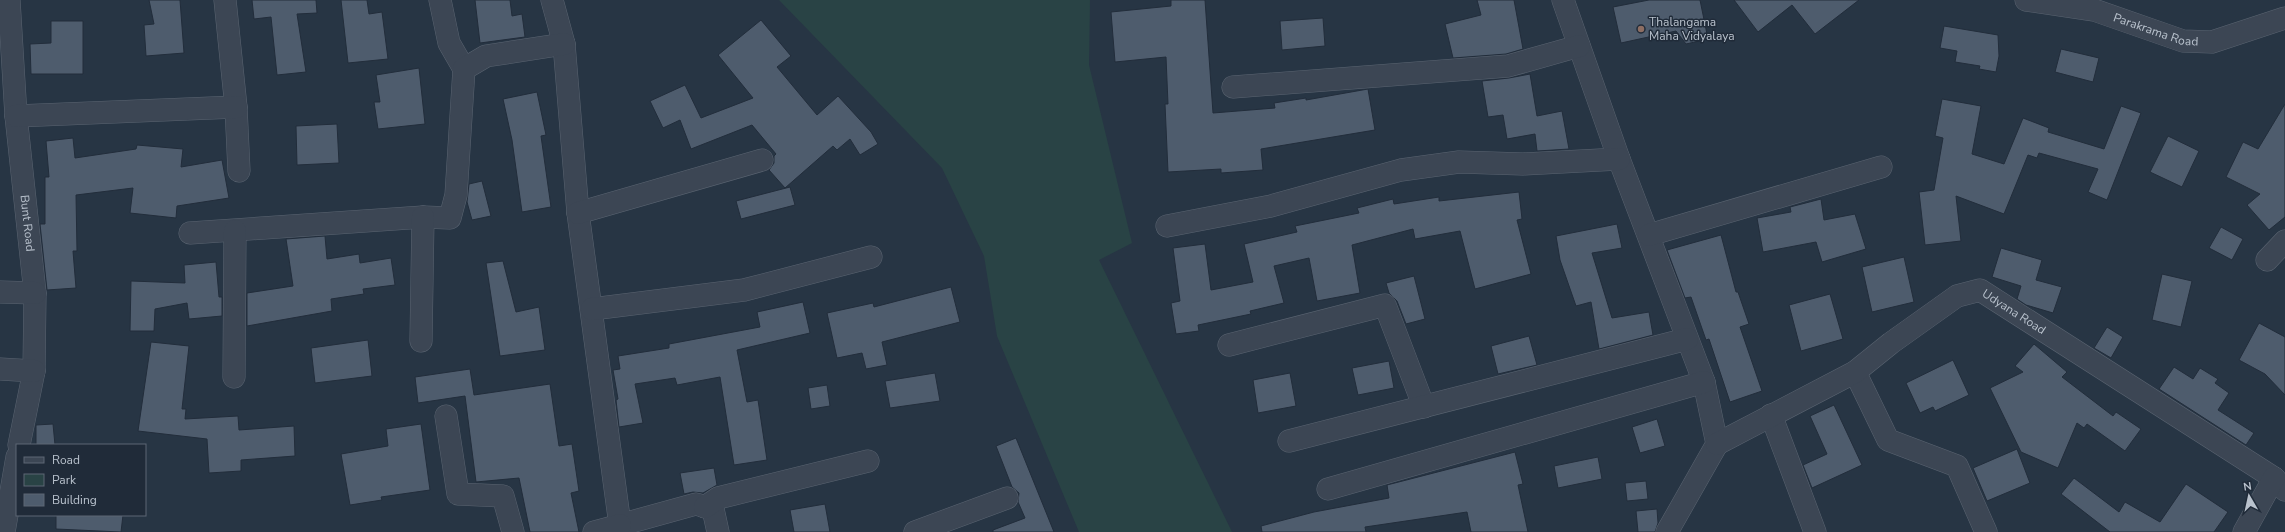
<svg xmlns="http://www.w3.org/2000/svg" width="2285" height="532" font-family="'Nunito Sans',sans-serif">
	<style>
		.green { fill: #294345 }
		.building { fill: #4e5c6d; stroke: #222d3b }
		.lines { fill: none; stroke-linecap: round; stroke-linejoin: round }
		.minor-casing { stroke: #5a6471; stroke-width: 23 }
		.minor { stroke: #3c4654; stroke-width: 22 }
		.education-dot { fill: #8d6e63; stroke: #202b39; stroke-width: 1.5 }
		.labels { text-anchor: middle; stroke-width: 3; stroke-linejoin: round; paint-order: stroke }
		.poi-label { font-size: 12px; fill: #b9c2cd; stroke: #202b39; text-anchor: start }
		.street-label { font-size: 12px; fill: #b9c2cd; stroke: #202b39 }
	</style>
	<rect width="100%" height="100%" fill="#273544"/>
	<path class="green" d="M 779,0 L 1090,0 L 1089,65 L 1132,243 L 1099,260 L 1232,532 L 1079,532 L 997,336 L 984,256 L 942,168 Z"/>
	<path class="building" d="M 149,0 L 180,0 L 184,53 L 146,56 L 144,25 L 154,24 Z
		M 252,0 L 316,0 L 317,13 L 297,14 L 306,72 L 277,75 L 271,17 L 254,19 Z
		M 341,0 L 367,0 L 369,14 L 382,12 L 388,59 L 348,63 Z
		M 475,0 L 510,0 L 512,16 L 522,14 L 525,37 L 480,43 Z
		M 1171,0 L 1205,0 L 1213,113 L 1275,108 L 1274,103 L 1306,98 L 1306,100 L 1368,89 L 1375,130 L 1261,149 L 1263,170 L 1221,173 L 1221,169 L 1168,172 L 1165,104 L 1168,104 L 1166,57 L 1115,62 L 1111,12 L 1171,6 Z
		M 1477,0 L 1514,0 L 1523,49 L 1506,54 L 1453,58 L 1445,24 L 1481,15 Z
		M 1649,0 L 1700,0 L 1708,39 L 1686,44 L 1676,31 L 1621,43 L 1613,7 Z
		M 1734,0 L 1859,0 L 1815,34 L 1792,5 L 1758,32 Z
		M 1323,18 L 1325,46 L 1282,50 L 1280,21 Z
		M 761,20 L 791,56 L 777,67 L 817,115 L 838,96 L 871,132 L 878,144 L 860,155 L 850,139 L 837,150 L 833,146 L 785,188 L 769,170 L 774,163 L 774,156 L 776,154 L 752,125 L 691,149 L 680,120 L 663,128 L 650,101 L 685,85 L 701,118 L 753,98 L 718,55 Z
		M 51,21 L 83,21 L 83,74 L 31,74 L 30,44 L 51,43 Z
		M 1944,26 L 1998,35 L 1999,56 L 1996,72 L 1979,69 L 1980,66 L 1955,62 L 1957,51 L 1940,48 Z
		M 2061,49 L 2099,58 L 2093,82 L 2055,72 Z
		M 419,68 L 425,124 L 378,129 L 374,102 L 380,102 L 376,75 Z
		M 1530,74 L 1537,116 L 1562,111 L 1569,149 L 1537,151 L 1535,134 L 1507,139 L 1503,115 L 1488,117 L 1482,81 L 1509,78 Z
		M 537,92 L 546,135 L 541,136 L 551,207 L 522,212 L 512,140 L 503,99 Z
		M 1942,99 L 1981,106 L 1972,154 L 2004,164 L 2023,118 L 2049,128 L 2048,132 L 2104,149 L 2121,106 L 2141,113 L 2107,200 L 2088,192 L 2098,169 L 2039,153 L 2037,158 L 2028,155 L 2004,214 L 1956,196 L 1961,241 L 1925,245 L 1919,192 L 1934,190 L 1943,138 L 1935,136 Z
		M 2285,104 L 2285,217 L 2269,230 L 2247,205 L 2260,194 L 2226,177 L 2243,142 L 2258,149 Z
		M 337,124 L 339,163 L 297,165 L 296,126 Z
		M 2168,136 L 2199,151 L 2182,187 L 2150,172 Z
		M 73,138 L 75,158 L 136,149 L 137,145 L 183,149 L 181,167 L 222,160 L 229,198 L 177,206 L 176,218 L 130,213 L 133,188 L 76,195 L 77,251 L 73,251 L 76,288 L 47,290 L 40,224 L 45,224 L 45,177 L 49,177 L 46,141 Z
		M 482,181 L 491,216 L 472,220 L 467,202 L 469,184 Z
		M 790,187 L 795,205 L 741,219 L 736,201 Z
		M 1519,192 L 1522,219 L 1517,220 L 1531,274 L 1475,289 L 1460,231 L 1415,239 L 1413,229 L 1352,245 L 1360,293 L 1317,301 L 1309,258 L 1274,266 L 1284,303 L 1250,311 L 1251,314 L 1198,325 L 1199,331 L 1176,334 L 1171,303 L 1180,301 L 1173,248 L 1205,244 L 1211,290 L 1253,282 L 1244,244 L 1297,232 L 1295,226 L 1359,213 L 1357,208 L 1393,199 L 1394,204 L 1439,197 L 1439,201 Z
		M 1821,199 L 1824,220 L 1855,214 L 1866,249 L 1822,262 L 1816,242 L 1763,252 L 1757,218 L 1791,212 L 1790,207 Z
		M 1617,224 L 1622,248 L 1592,253 L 1612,318 L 1649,312 L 1653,335 L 1599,349 L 1591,302 L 1576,306 L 1560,260 L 1556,236 Z
		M 2221,227 L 2243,239 L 2232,260 L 2209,248 Z
		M 1721,235 L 1736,292 L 1738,292 L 1749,324 L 1740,327 L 1762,391 L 1730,402 L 1709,339 L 1706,340 L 1691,297 L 1685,298 L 1667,250 Z
		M 325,236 L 327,259 L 359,254 L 360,263 L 391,258 L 395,285 L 363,289 L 364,294 L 331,299 L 332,311 L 247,326 L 247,293 L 293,286 L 286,239 Z
		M 2001,248 L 2042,260 L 2036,280 L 2062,287 L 2053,313 L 2026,305 L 2017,299 L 2021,286 L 1992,277 Z
		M 1904,257 L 1914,302 L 1872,312 L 1862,267 Z
		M 503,261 L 516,312 L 539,307 L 545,350 L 500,356 L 486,263 Z
		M 216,262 L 219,297 L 222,297 L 222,316 L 189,319 L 187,303 L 155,309 L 154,331 L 130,331 L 131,281 L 185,283 L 184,265 Z
		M 2162,274 L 2192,281 L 2181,327 L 2152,320 Z
		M 1414,276 L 1425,319 L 1406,324 L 1397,301 L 1389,293 L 1386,283 Z
		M 951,287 L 960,322 L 882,342 L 887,365 L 866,369 L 862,353 L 837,358 L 827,313 L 873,303 L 874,307 Z
		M 1830,294 L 1843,339 L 1801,351 L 1789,305 Z
		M 803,302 L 810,333 L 737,350 L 747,402 L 758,400 L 767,460 L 734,465 L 720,377 L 677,385 L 675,378 L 635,384 L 643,423 L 619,427 L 616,400 L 618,399 L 613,370 L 620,369 L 618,356 L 669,348 L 669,344 L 760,327 L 757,312 Z
		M 2259,323 L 2285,337 L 2285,395 L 2265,374 L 2239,360 Z
		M 2107,327 L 2123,337 L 2111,358 L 2094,348 Z
		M 1529,336 L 1537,365 L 1498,374 L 1491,346 Z
		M 368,340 L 372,376 L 315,383 L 311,348 Z
		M 151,342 L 189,346 L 182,409 L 186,409 L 185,419 L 238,416 L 239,430 L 294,426 L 295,456 L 241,460 L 241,471 L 209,473 L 207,439 L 138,431 Z
		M 2034,344 L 2067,372 L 2062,377 L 2113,416 L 2116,412 L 2141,429 L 2125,451 L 2087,424 L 2084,428 L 2077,423 L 2058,468 L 2021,452 L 1990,388 L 2023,372 L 2015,366 Z
		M 1953,360 L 1969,395 L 1935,411 L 1933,407 L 1920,413 L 1906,383 Z
		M 1389,361 L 1394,388 L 1358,395 L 1352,368 Z
		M 2174,367 L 2193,379 L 2200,368 L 2218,379 L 2215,383 L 2229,393 L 2218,410 L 2254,433 L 2246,445 L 2159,389 Z
		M 470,369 L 474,395 L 550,384 L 559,446 L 572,444 L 579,491 L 571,493 L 579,532 L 530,532 L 519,478 L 476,482 L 465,396 L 418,403 L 415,377 Z
		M 935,373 L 940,401 L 890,408 L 885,381 Z
		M 1290,373 L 1296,406 L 1258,413 L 1253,380 Z
		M 827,385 L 830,406 L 811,409 L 808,388 Z
		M 1834,405 L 1862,465 L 1812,488 L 1803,465 L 1827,454 L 1810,416 Z
		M 1657,419 L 1665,446 L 1640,453 L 1632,427 Z
		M 53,424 L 55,445 L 36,445 L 36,425 Z
		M 421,424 L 430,490 L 381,497 L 382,500 L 350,505 L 341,454 L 388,446 L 386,429 Z
		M 1016,438 L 1054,532 L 993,532 L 993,530 L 1025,518 L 1018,502 L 1019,493 L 1012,487 L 996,446 Z
		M 2017,449 L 2030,483 L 1987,501 L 1973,468 Z
		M 1515,452 L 1523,484 L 1518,485 L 1528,532 L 1471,532 L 1467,512 L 1365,527 L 1366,532 L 1262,532 L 1261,526 L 1314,512 L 1389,498 L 1387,485 Z
		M 1598,457 L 1602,479 L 1558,488 L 1554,466 Z
		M 714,468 L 717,485 L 703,493 L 693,492 L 684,494 L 680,473 Z
		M 2074,478 L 2119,512 L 2125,502 L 2160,522 L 2186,484 L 2228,512 L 2214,532 L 2110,532 L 2061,494 Z
		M 1646,481 L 1648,499 L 1627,501 L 1625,483 Z
		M 825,504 L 830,532 L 794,532 L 790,510 Z
		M 1657,509 L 1658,523 L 1655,532 L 1638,532 L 1636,511 Z
		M 56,515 L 123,515 L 121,532 L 56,529 Z"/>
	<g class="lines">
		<g class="minor-casing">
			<g id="minor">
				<path id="s1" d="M 9,0 L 16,116 L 35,293 L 34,371 L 19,445"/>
				<path d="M 225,0 L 236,107 L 239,171"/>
				<path d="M 440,0 L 449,43 L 464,69"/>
				<path d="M 552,0 L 564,44 L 578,213 L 620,525 L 696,504 L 713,509 L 718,532"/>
				<path d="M 1563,0 L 1619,159 L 1704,382 L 1717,444 L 1667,532"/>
				<path id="s2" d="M 2026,0 L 2094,10 L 2183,41 L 2212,42 L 2285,18"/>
				<path d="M 1233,87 L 1508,66 L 1579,46"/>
				<path d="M 16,116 L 236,107"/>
				<path d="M 578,213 L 762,160"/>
				<path d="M 1167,226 L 1271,206 L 1401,170 L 1459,162 L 1523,164 L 1619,159"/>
				<path d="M 190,233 L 423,217 L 450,218 L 456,195 L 464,69 L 486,56 L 564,44"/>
				<path d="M 1649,235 L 1881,167"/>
				<path d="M 2267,260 L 2285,241"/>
				<path d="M 0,292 L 35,293"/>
				<path d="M 592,309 L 744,290 L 871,257"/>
				<path d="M 421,341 L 423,217"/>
				<path d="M 1229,345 L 1385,305 L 1424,407"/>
				<path d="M 0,369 L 34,371"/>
				<path d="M 1855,372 L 1888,440 L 1957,466 L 1986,532"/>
				<path d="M 234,377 L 235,231"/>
				<path d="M 1771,415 L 1815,532"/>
				<path d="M 446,416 L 458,494 L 503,496 L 513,532"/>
				<path d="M 1289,441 L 1687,339"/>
				<path id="s3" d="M 1717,444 L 1855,372 L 1891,343 L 1957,296 L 1980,290 L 2274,478 L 2285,490"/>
				<path d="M 1328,489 L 1704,382"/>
				<path d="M 705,507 L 718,498 L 868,461"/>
				<path d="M 4,532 L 17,457"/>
				<path d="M 594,532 L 620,525"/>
				<path d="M 915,532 L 1007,498"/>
				<path d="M 2244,532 L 2274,478"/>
			</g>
		</g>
		<use href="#minor" class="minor"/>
	</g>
	<circle class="education-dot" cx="1641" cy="29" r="4"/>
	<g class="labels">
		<g class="poi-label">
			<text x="1649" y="26">Thalangama<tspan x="1649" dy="14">Maha Vidyalaya</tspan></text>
		</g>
		<g class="street-label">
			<text dy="4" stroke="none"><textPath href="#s2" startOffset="134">Parakrama Road</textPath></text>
			<text dy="4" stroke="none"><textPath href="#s1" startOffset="224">Bunt Road</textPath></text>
			<text dy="4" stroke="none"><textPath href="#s3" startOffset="347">Udyana Road</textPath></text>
		</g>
	</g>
	<rect x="16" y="444" width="130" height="72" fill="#202b39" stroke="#5d6774"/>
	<rect x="24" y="457" width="20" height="6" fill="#3c4654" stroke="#5d6774"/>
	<text x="52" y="464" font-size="12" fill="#b9c2cd">Road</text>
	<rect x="24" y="474" width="20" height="12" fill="#294345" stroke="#5d6774"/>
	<text x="52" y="484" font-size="12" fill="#b9c2cd">Park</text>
	<rect x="24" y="494" width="20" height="12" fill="#4e5c6d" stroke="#5d6774"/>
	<text x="52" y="504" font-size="12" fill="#b9c2cd">Building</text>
	<g transform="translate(2249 496) rotate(351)" stroke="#202b39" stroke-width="3" paint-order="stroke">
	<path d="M0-3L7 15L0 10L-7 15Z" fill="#b9c2cd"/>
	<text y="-6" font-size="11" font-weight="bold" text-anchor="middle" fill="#b9c2cd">N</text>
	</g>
</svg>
